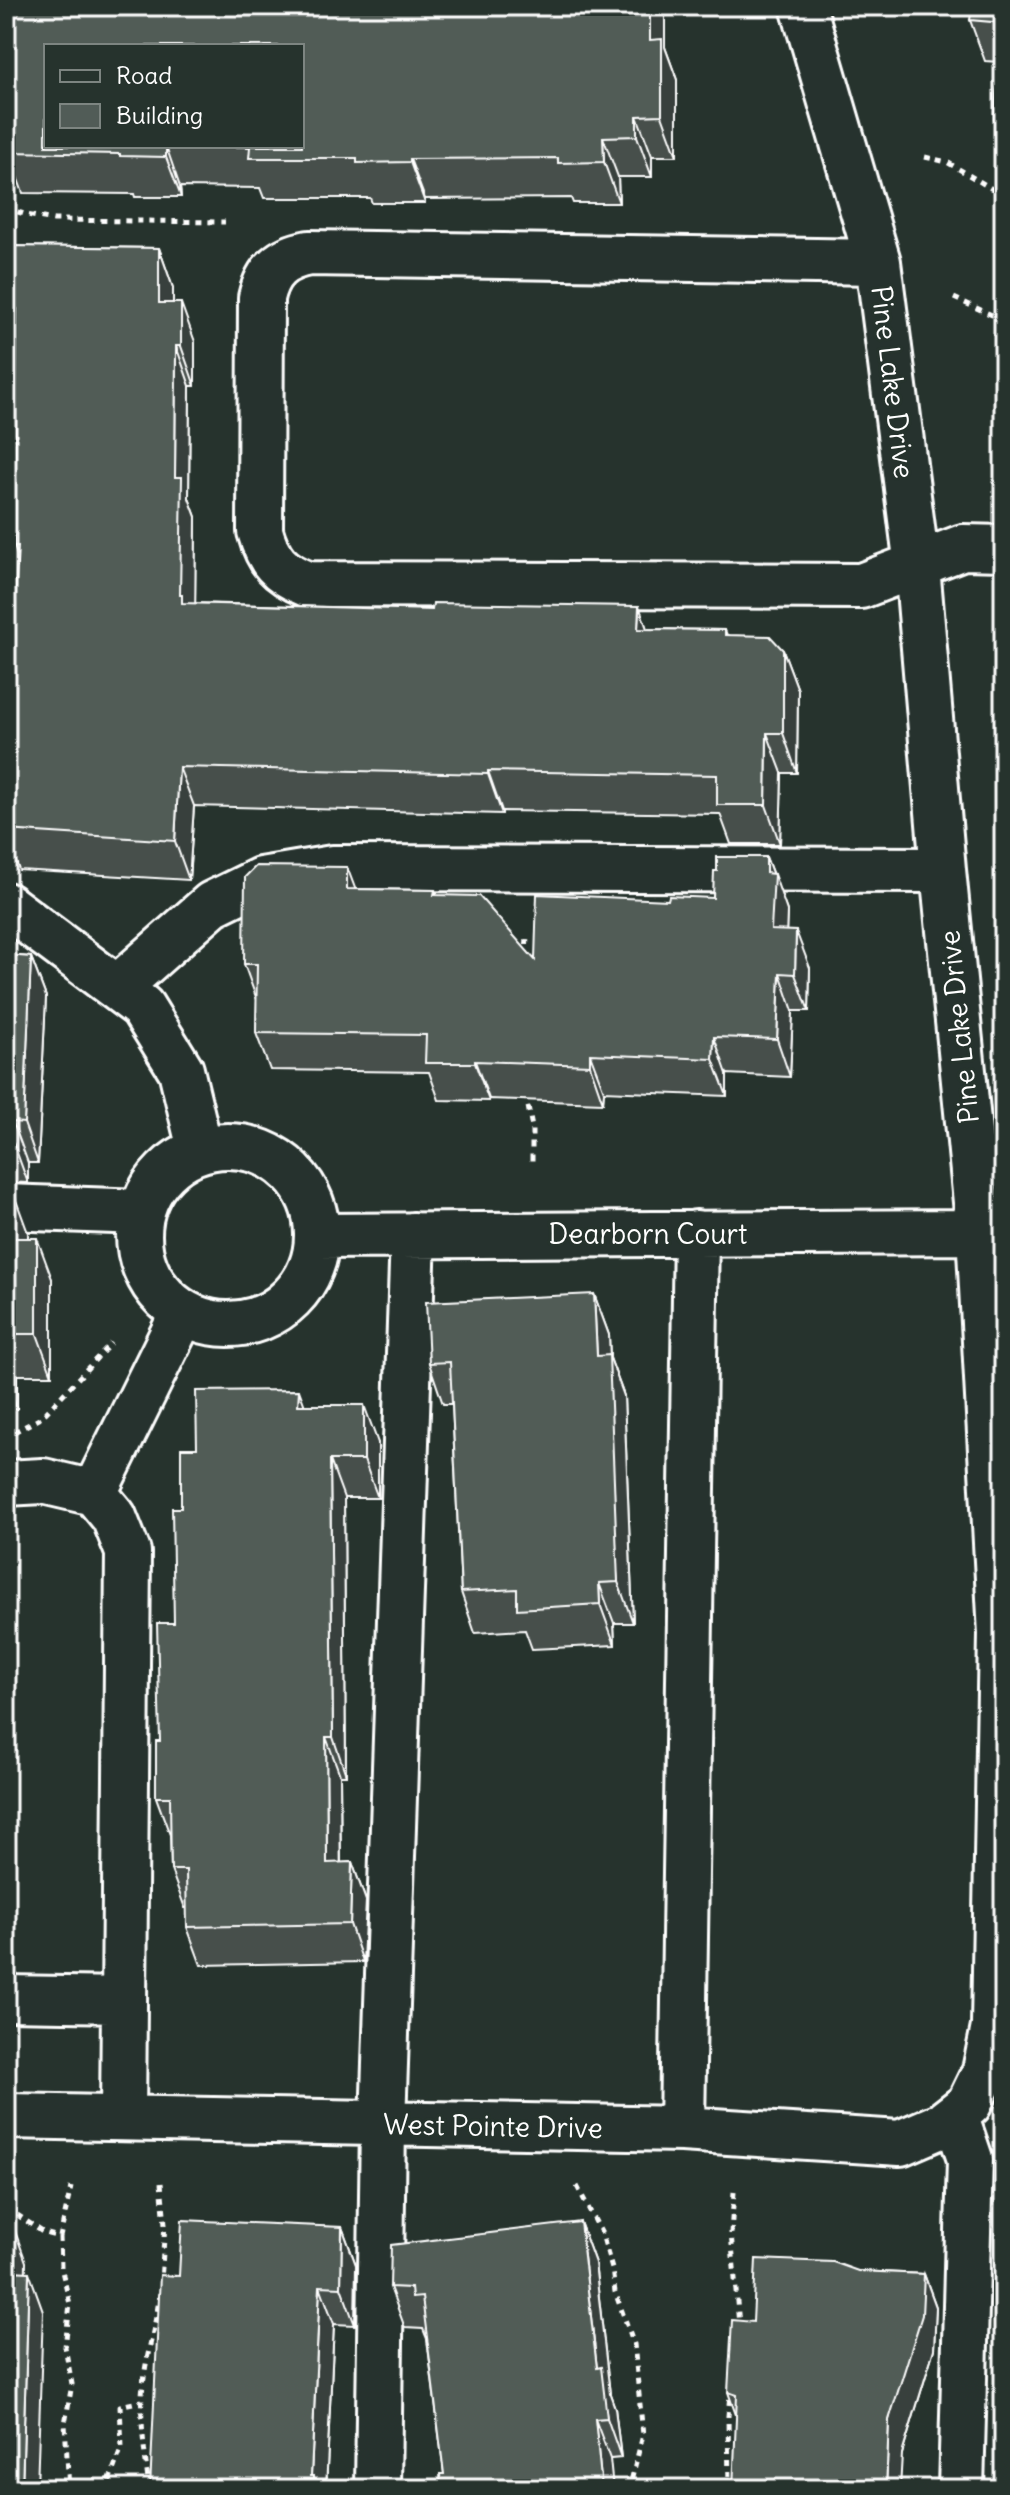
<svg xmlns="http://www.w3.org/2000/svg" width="1010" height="2495" font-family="Delius,sans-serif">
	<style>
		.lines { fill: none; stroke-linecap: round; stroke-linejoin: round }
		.minor-casing { stroke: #fff; stroke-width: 50 }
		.path { stroke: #fff; stroke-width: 5; stroke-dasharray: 6 6; stroke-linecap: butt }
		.minor { stroke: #26332d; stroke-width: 44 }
		.wall { fill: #464f4b; stroke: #fff; stroke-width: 2 }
		.shaded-wall { fill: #39403d; stroke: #fff; stroke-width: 2 }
		.building { fill: #515c57; stroke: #fff; stroke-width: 2; fill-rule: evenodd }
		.labels { text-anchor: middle; stroke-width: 6; stroke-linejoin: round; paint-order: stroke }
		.street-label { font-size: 28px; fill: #fff; stroke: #26332d }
	</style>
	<rect width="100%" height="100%" fill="#26332d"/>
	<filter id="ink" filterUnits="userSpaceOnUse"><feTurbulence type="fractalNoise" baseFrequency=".0125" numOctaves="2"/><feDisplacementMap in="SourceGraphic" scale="16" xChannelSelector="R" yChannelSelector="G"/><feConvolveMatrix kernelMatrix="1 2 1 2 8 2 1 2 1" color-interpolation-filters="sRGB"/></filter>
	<g filter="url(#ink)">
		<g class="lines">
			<g class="minor-casing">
				<path id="minor" d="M 878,262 L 309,253 C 281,258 267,271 261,298 L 260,531 C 268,560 279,573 307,584 L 861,586 L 963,547 L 1004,548
					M 6,905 L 142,1007 L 181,1070 L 200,1149
					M 117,988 L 212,904 L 261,880 L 333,868 L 943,870
					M139 1235a89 89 0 1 1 178 0a89 89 0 1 1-178 0Z
					M 6,1207 L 142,1212
					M 318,1236 L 979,1232
					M 6,1483 L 43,1481 L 94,1493 L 114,1517 L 128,1552 L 123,2118
					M 94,1493 L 183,1313
					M 6,1998 L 124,2000
					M 955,2115 L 970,2159 L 961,2489
					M 6,2116 L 682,2129 L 900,2143 L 942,2125 L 969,2104 L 985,2071 L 994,2027 L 1001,1634 L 979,1232 L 943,870 L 917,566 L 878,262 L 803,6
					M 682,2129 L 696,1233
					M 378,2489 L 383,2123 L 413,1235"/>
			</g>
			<path class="path" d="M 925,157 L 947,162 L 1004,196
				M 6,208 L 27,215 L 54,220 L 225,222
				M 954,298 L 992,315 L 1004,318
				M 997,736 L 1004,739
				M 526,957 L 527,934
				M 526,1095 L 532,1128 L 532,1161
				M 14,1432 L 41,1418 L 111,1343
				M 161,2183 L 165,2224 L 161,2281
				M 577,2186 L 602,2234 L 612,2269 L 615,2292 L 634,2344 L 643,2435 L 629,2489
				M 734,2192 L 731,2233 L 739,2325
				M 6,2213 L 13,2212 L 44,2233 L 60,2237 L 71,2187
				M 60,2237 L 61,2267 L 70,2304 L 65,2347 L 72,2384 L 65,2424 L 69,2489
				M 87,2489 L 109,2481 L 122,2447 L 120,2406 L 142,2401
				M 149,2489 C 145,2452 138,2414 144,2377 C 148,2348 157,2321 160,2291
				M 729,2489 L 728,2416 L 730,2394"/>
			<use href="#minor" class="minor"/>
		</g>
		<path class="wall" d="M 665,6 L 665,47 L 677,80 L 677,156 L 652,156 L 652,177 L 618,177 L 619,203 L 573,203 L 571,198 L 425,199 L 425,203 L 372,203 L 370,198 L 264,198 L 260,188 L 180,187 L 181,197 L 135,197 L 134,194 L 23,193 L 8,152 Z
			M 1004,6 L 1004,146 L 994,119 L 999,62 L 985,61 L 970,20 Z
			M 6,246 L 159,248 L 173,288 L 173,303 L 195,342 L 195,386 L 190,386 L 189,498 L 196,517 L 195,603 L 432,610 L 639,606 L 647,629 L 725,630 L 727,635 L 783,650 L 798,690 L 797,773 L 782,773 L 780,844 L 731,844 L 720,814 L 502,811 L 502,814 L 194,806 L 189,880 L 19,870 L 6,834 L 6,805 L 12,709 L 9,702 L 18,558 L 14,546 L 16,349 L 6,348 Z
			M 766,857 L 787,911 L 786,931 L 810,968 L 809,1011 L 793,1011 L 790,1077 L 727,1074 L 727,1096 L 604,1091 L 603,1103 L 489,1099 L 489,1101 L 439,1100 L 429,1072 L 270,1070 L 256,1033 L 257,1000 L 244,964 L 355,889 L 435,890 L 436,895 L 535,960 L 668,900 L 713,898 L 717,871 Z
			M 6,955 L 31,957 L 46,997 L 38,1163 L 28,1163 L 28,1183 L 6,1182 Z
			M 6,1192 L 28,1233 L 28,1238 L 52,1279 L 52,1375 L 17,1375 L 17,1409 L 6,1409 Z
			M 594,1294 L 609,1335 L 610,1358 L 624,1396 L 633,1623 L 614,1623 L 615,1645 L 532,1649 L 525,1630 L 475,1633 L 461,1592 L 452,1404 L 443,1404 L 429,1363 Z
			M 304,1405 L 378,1443 L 378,1498 L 344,1498 L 346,1775 L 340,1775 L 341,1863 L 352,1862 L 366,1901 L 363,1962 L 201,1965 L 187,1927 L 187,1908 L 185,1908 L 171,1870 L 170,1835 L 156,1797 L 160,1741 L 174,1623 L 181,1508 L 197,1448 Z
			M 580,2222 L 595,2263 L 610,2394 L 615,2408 L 621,2458 L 444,2474 L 427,2339 L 423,2329 L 405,2328 L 390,2287 Z
			M 342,2227 L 356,2265 L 355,2325 L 334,2324 L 326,2489 L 150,2489 L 179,2276 Z
			M 858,2271 L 924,2274 L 936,2307 L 934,2349 L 902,2454 L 736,2415 L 728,2392 Z"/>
		<path class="shaded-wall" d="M 650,6 L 665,6 L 665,47 L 677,80 L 677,156 L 662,115 L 650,40 Z
			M 637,116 L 652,156 L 652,177 L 637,136 Z
			M 603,137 L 618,177 L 619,203 L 604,162 Z
			M 166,146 L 180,187 L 181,197 L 166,157 Z
			M 410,159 L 425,199 L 425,203 L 410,162 Z
			M 159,248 L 173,288 L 173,342 L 159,303 Z
			M 181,303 L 195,342 L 195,386 L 181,346 Z
			M 176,346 L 190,386 L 189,498 L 196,517 L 195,629 L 182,603 L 180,595 L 175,477 Z
			M 639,606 L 653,646 L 638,629 Z
			M 783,650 L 798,690 L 797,773 L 783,733 Z
			M 767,733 L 782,773 L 780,844 L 766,805 Z
			M 179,767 L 194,806 L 189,880 L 175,841 Z
			M 488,771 L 502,811 L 502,814 L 488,774 Z
			M 766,857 L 774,878 L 774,874 L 787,911 L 785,968 L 771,930 L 766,873 Z
			M 347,867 L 361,904 L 347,889 Z
			M 796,931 L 810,968 L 809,1011 L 795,974 Z
			M 31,957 L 46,997 L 38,1163 L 24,1123 Z
			M 780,973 L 793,1011 L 790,1077 L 777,1039 Z
			M 714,1037 L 727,1074 L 727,1096 L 713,1059 Z
			M 590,1054 L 604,1091 L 603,1103 L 590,1065 Z
			M 475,1061 L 489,1099 L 489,1101 L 475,1063 Z
			M 13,1122 L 28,1163 L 28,1183 L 13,1142 Z
			M 13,1192 L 28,1233 L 28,1278 L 13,1238 Z
			M 37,1238 L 52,1279 L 52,1375 L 37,1334 Z
			M 594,1294 L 609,1335 L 610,1358 L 624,1396 L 633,1623 L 618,1582 L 597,1356 Z
			M 6,1343 L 17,1375 L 17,1409 L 6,1378 Z
			M 299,1390 L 313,1428 L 298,1405 Z
			M 364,1405 L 378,1443 L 378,1498 L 364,1460 Z
			M 330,1460 L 344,1498 L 346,1775 L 333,1737 Z
			M 599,1583 L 614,1623 L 615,1645 L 600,1604 Z
			M 326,1737 L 340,1775 L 341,1901 L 327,1863 Z
			M 352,1862 L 366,1901 L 363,1962 L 350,1924 Z
			M 580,2222 L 595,2263 L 610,2394 L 615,2408 L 621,2458 L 607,2418 L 597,2368 Z
			M 12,2223 L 26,2262 L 25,2310 L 11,2271 Z
			M 342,2227 L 356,2265 L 355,2325 L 341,2287 Z
			M 29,2272 L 43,2311 L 37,2489 L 22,2489 Z
			M 924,2274 L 936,2307 L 934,2349 L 902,2454 L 900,2489 L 886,2489 L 889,2420 Z
			M 320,2286 L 334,2324 L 326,2489 L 314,2489 L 311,2476 Z
			M 595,2419 L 610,2459 L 613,2489 L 602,2489 Z"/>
		<path class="building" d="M 10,6 L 650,6 L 650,40 L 662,39 L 662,115 L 637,116 L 637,136 L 603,137 L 604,162 L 558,163 L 558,158 L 410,159 L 410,162 L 357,163 L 357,158 L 249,158 L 250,147 L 166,146 L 166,157 L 120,156 L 120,154 L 8,152 ZM 46,46 L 302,46 L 302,146 L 46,146 Z
			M 972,6 L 1004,6 L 1004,119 L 994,119 L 1003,23 L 970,20 Z
			M 6,246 L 159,248 L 159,303 L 181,303 L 181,346 L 176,346 L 175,477 L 182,477 L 180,595 L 182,595 L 182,603 L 432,610 L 433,603 L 639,606 L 638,629 L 725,630 L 725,635 L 770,636 L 783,650 L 783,733 L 767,733 L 766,805 L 717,805 L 717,775 L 488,771 L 488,774 L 179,767 L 175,841 L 6,830 L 6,805 L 12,702 L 9,702 L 18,546 L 14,546 L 17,309 L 6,309 Z
			M 717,857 L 766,857 L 766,873 L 774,874 L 771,930 L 796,931 L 795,974 L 780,973 L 777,1039 L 714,1037 L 713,1059 L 590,1054 L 590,1065 L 475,1061 L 475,1063 L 425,1063 L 426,1035 L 256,1033 L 257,964 L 244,964 L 245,877 L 256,866 L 347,867 L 347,889 L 435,890 L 434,895 L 479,896 L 535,960 L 537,894 L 668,900 L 669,896 L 713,898 L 714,871 L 717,871 Z
			M 6,955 L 31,957 L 24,1123 L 13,1122 L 13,1142 L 6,1142 Z
			M 6,1192 L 13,1192 L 13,1238 L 37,1238 L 37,1334 L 6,1334 Z
			M 594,1294 L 597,1356 L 609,1355 L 618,1582 L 599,1583 L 600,1604 L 517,1609 L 517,1589 L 461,1592 L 450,1362 L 429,1363 L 426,1302 Z
			M 299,1390 L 298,1405 L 364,1405 L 364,1460 L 330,1460 L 333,1737 L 326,1737 L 327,1863 L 352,1862 L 350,1924 L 187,1927 L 186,1870 L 171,1870 L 170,1797 L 156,1797 L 156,1741 L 160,1741 L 157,1623 L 174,1623 L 172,1508 L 181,1508 L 181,1448 L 197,1448 L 196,1391 Z
			M 182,2220 L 342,2227 L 341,2287 L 320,2286 L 311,2476 L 314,2476 L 314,2489 L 150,2489 L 160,2275 L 179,2276 Z
			M 580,2222 L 597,2368 L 601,2367 L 607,2418 L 595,2419 L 602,2489 L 441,2489 L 440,2474 L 444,2474 L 422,2297 L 412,2298 L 411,2288 L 390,2287 L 391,2245 Z
			M 6,2223 L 12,2223 L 11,2271 L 29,2272 L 22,2489 L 6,2489 Z
			M 756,2259 L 833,2262 L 858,2271 L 924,2274 L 922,2315 L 889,2420 L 886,2489 L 733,2489 L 737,2395 L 728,2392 L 732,2320 L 753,2322 Z"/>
	</g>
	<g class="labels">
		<g class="street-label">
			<text transform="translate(893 382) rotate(83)" y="10">Pine Lake Drive</text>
			<text transform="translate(959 1027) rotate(-96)" y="10">Pine Lake Drive</text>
			<text x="648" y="1244">Dearborn Court</text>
			<text transform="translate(493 2126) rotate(1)" y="10">West Pointe Drive</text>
		</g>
	</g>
	<rect width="1010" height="2495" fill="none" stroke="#26332d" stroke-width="32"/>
	<rect x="16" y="16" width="978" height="2463" fill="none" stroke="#fff" stroke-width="3" filter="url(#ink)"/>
	<rect x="44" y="44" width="260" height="104" fill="#26332d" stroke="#7d8581" stroke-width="2"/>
	<rect x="60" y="70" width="40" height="12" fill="#26332d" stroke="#7d8581" stroke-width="2"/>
	<text x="116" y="84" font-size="24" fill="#ffffff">Road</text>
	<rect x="60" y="104" width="40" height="24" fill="#515c57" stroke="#7d8581" stroke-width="2"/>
	<text x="116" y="124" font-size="24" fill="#ffffff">Building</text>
</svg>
